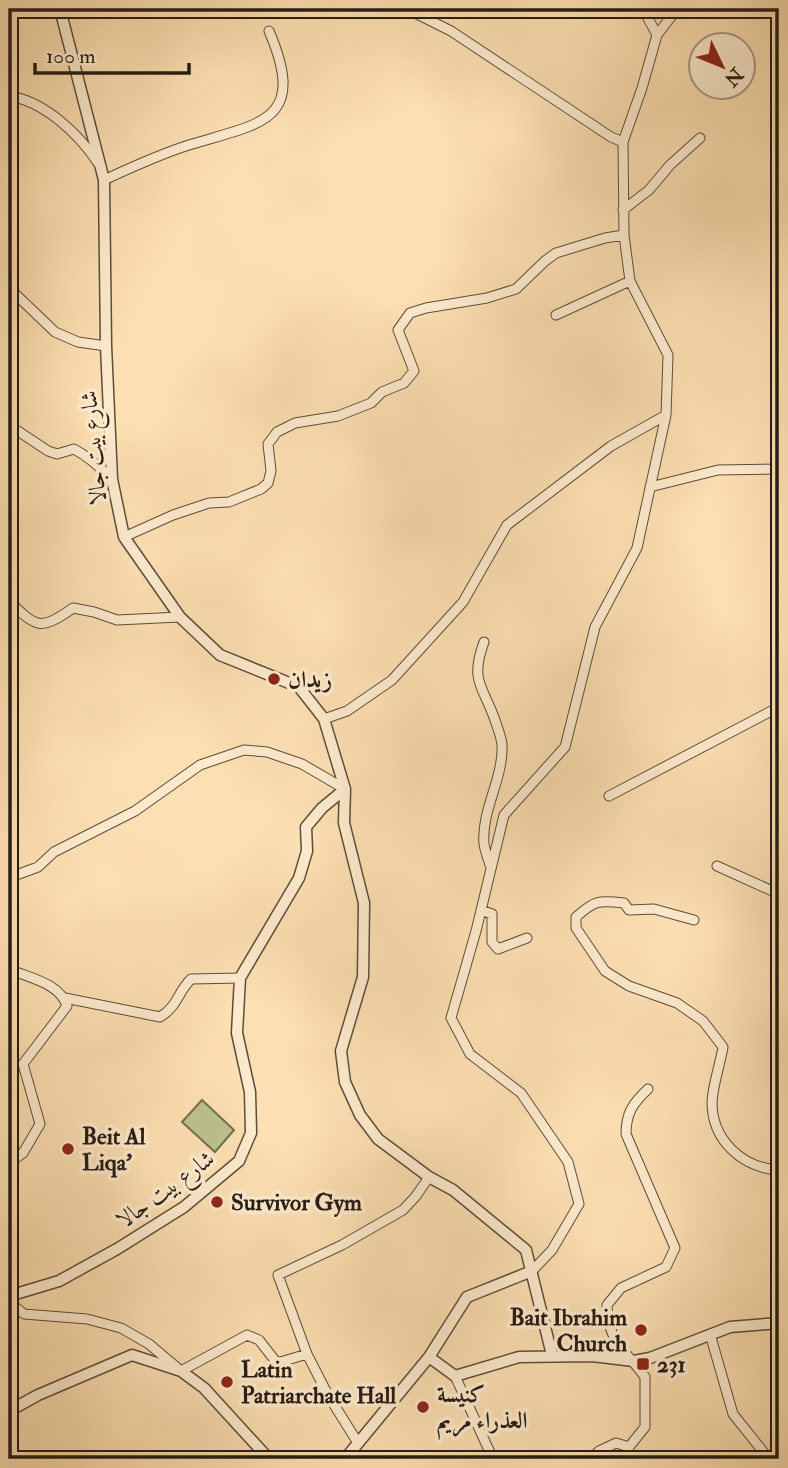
<svg xmlns="http://www.w3.org/2000/svg" width="788" height="1468" font-family="'IM FELL Double Pica',Amiri,serif">
	<style>
		.green { fill: #bcc28e; stroke: #716f50; stroke-width: 2 }
		.lines { fill: none; stroke-linecap: round; stroke-linejoin: round }
		.minor-casing { stroke: #5c4d3a; stroke-width: 11 }
		.tertiary-casing { stroke: #5c4d3a; stroke-width: 13 }
		.minor { stroke: #fdeacd; stroke-width: 9 }
		.tertiary { stroke: #fdeacd; stroke-width: 10 }
		.poi-dot { fill: #8f2418; stroke: #fdeacd; stroke-width: 2.5 }
		.labels { text-anchor: middle; stroke-width: 7; stroke-linejoin: round; paint-order: stroke }
		.street-label { font-size: 23px; fill: #261c12; stroke: #fdeacd }
		.poi-label { font-size: 23px; font-weight: bold; fill: #261c12; stroke: #fdeacd; text-anchor: start }
	</style>
	<rect width="100%" height="100%" fill="#fcdfb2"/>
	<filter id="stains"><feTurbulence type="fractalNoise" baseFrequency=".00286" numOctaves="4"/><feColorMatrix values="0 0 0 0 .2 0 0 0 0 .09 0 0 0 0 .02 0 0 0 .5 -.17"/></filter>
	<radialGradient id="worn" r=".72"><stop offset=".6" stop-color="#630" stop-opacity="0"/><stop offset="1" stop-color="#630" stop-opacity=".3"/></radialGradient>
	<path class="green" d="M 202,1100 L 234,1130 L 215,1152 L 182,1122 Z"/>
	<g class="lines">
		<g class="minor-casing">
			<path id="minor" d="M 407,9 L 451,31 L 611,137 L 623,142
				M 643,9 L 657,35
				M 9,96 C 44,101 79,134 98,163
				M 104,180 C 132,167 160,154 189,145 C 261,123 308,122 269,31
				M 623,210 L 649,190 L 670,165 L 700,138
				M 9,288 L 55,332 L 78,342 L 106,346
				M 556,315 L 630,281
				M 9,425 L 48,451 L 57,454 L 74,449 C 89,457 100,467 112,479
				M 650,487 L 718,470 L 779,469
				M 124,537 L 173,515 L 209,503 L 229,502 L 261,489 L 268,483 L 271,471 L 268,444 L 277,432 L 295,423 L 338,416 L 371,403 L 382,392 L 404,383 L 414,371 L 398,330 L 410,313 L 426,308 L 487,298 L 516,289 L 545,261 L 556,253 L 605,238 L 624,235
				M 9,601 C 37,628 40,631 73,608 L 94,612 L 117,620 L 180,617
				M 484,642 C 469,683 484,686 496,723 C 498,729 501,737 502,744 C 504,778 481,810 484,844 C 485,851 488,858 490,865
				M 324,719 L 347,711 L 392,680 L 463,602 L 507,525 L 611,446 L 666,415
				M 609,796 L 779,707
				M 717,866 L 779,894
				M 19,874 L 38,867 L 54,852 L 135,811 L 200,765 L 244,750 L 267,752 L 302,764 L 345,789
				M 481,910 L 492,914 L 492,942 L 498,949 L 527,938
				M 694,920 L 654,909 L 629,910 L 624,903 C 599,900 595,900 576,917 L 576,928 L 605,971 L 629,986 L 677,1003 L 703,1021 L 723,1047 C 720,1065 713,1084 712,1102 C 712,1141 743,1168 779,1170
				M 9,969 C 29,978 60,983 67,1006 L 23,1064 L 40,1124 L 23,1153 L 9,1163
				M 65,998 L 160,1017 C 178,1006 177,993 191,979 L 240,978
				M 532,1271 L 552,1250 L 579,1204 L 568,1162 L 521,1093 L 470,1054 L 451,1018 L 476,931 L 504,815 L 565,747 L 595,627 L 637,548 L 666,415 L 668,355 L 630,281 L 624,235 L 623,142 L 642,88 L 657,35 L 677,9
				M 9,1302 L 24,1314 L 87,1319 L 121,1328 L 149,1344 L 181,1371 L 247,1335 L 259,1340 L 277,1363 L 307,1354
				M 710,1334 L 733,1414 L 769,1459
				M 455,1376 L 493,1459
				M 358,1443 L 328,1395 L 307,1354 L 278,1275 L 342,1245 L 403,1210 L 416,1196 L 429,1177
				M 590,1459 L 599,1451 L 616,1443 L 629,1447
				M 625,1459 L 629,1447 L 645,1427 L 645,1377 C 624,1348 608,1343 607,1305 L 621,1288 L 666,1267 L 675,1248 L 626,1134 C 626,1113 633,1103 648,1089"/>
		</g>
		<g class="tertiary-casing">
			<path id="tertiary" d="M 60,9 L 104,180 L 106,346 L 112,479 L 124,537 L 180,617 L 220,655 L 299,687 L 324,719 L 345,789 L 344,823 L 364,903 L 363,977 L 341,1051 L 345,1082 L 360,1115 L 378,1139 L 429,1177 L 453,1190 L 526,1250 L 552,1355
				M 9,1296 L 59,1281 L 117,1249 L 184,1207 L 239,1161 L 251,1133 L 250,1092 L 237,1033 L 240,978 L 299,878 L 307,851 L 306,827 L 322,808 L 345,789
				M 429,1357 L 467,1297 L 532,1271
				M 9,1411 L 38,1395 L 132,1355 L 181,1371 L 204,1388 L 269,1459
				M 345,1459 L 429,1357 L 455,1376 L 519,1357 L 592,1356 L 634,1361 L 650,1358 L 730,1327 L 779,1323"/>
		</g>
		<use href="#minor" class="minor"/>
		<use href="#tertiary" class="tertiary"/>
	</g>
	<g class="poi-dot">
		<circle cx="274" cy="679" r="7"/>
		<circle cx="68" cy="1149" r="7"/>
		<circle cx="217" cy="1202" r="7"/>
		<circle cx="641" cy="1330" r="7"/>
		<rect x="636" y="1357" width="14" height="14" rx="3.5"/>
		<circle cx="227" cy="1382" r="7"/>
		<circle cx="423" cy="1407" r="7"/>
	</g>
	<g class="labels">
		<g class="street-label">
			<text transform="translate(93 448) rotate(-95)" y="8">شارع بيت جالا</text>
			<text transform="translate(165 1189) rotate(-36)" y="8">شارع بيت جالا</text>
		</g>
		<g class="poi-label">
			<text x="288" y="687">زيدان</text>
			<text x="82" y="1144">Beit Al<tspan x="82" dy="26">Liqa'</tspan></text>
			<text x="231" y="1210">Survivor Gym</text>
			<text x="627" y="1325" text-anchor="end">Bait Ibrahim<tspan x="627" dy="26">Church</tspan></text>
			<text x="657" y="1372">231</text>
			<text x="241" y="1377">Latin<tspan x="241" dy="26">Patriarchate Hall</tspan></text>
			<text x="437" y="1402">كنيسة<tspan x="437" dy="26">العذراء مريم</tspan></text>
		</g>
	</g>
	<rect width="788" height="1468" fill="none" stroke="#fcdfb2" stroke-width="35"/>
	<rect x="10" y="10" width="767" height="1447" fill="none" stroke="#261c12" stroke-width="3.5"/>
	<rect x="18" y="18" width="753" height="1433" fill="none" stroke="#261c12" stroke-width="2"/>
	<g transform="translate(722 66) rotate(133)"><circle r="33" fill="#fdeacd" stroke="#a79882" stroke-width="2"/>
	<path d="M0-5L12 26L0 18L-12 26Z" fill="#8f2418"/>
	<text y="-10" font-size="19" font-weight="bold" text-anchor="middle" fill="#261c12">N</text>
	</g>
	<path d="M35 63v10h154v-10" fill="none" stroke="#261c12" stroke-width="3.5"/>
	<text x="46" y="63" font-size="21" fill="#261c12" stroke="#fdeacd" stroke-width="5" paint-order="stroke">100 m</text>
	<rect width="100%" height="100%" filter="url(#stains)"/>
	<rect width="100%" height="100%" fill="url(#worn)"/>
</svg>
